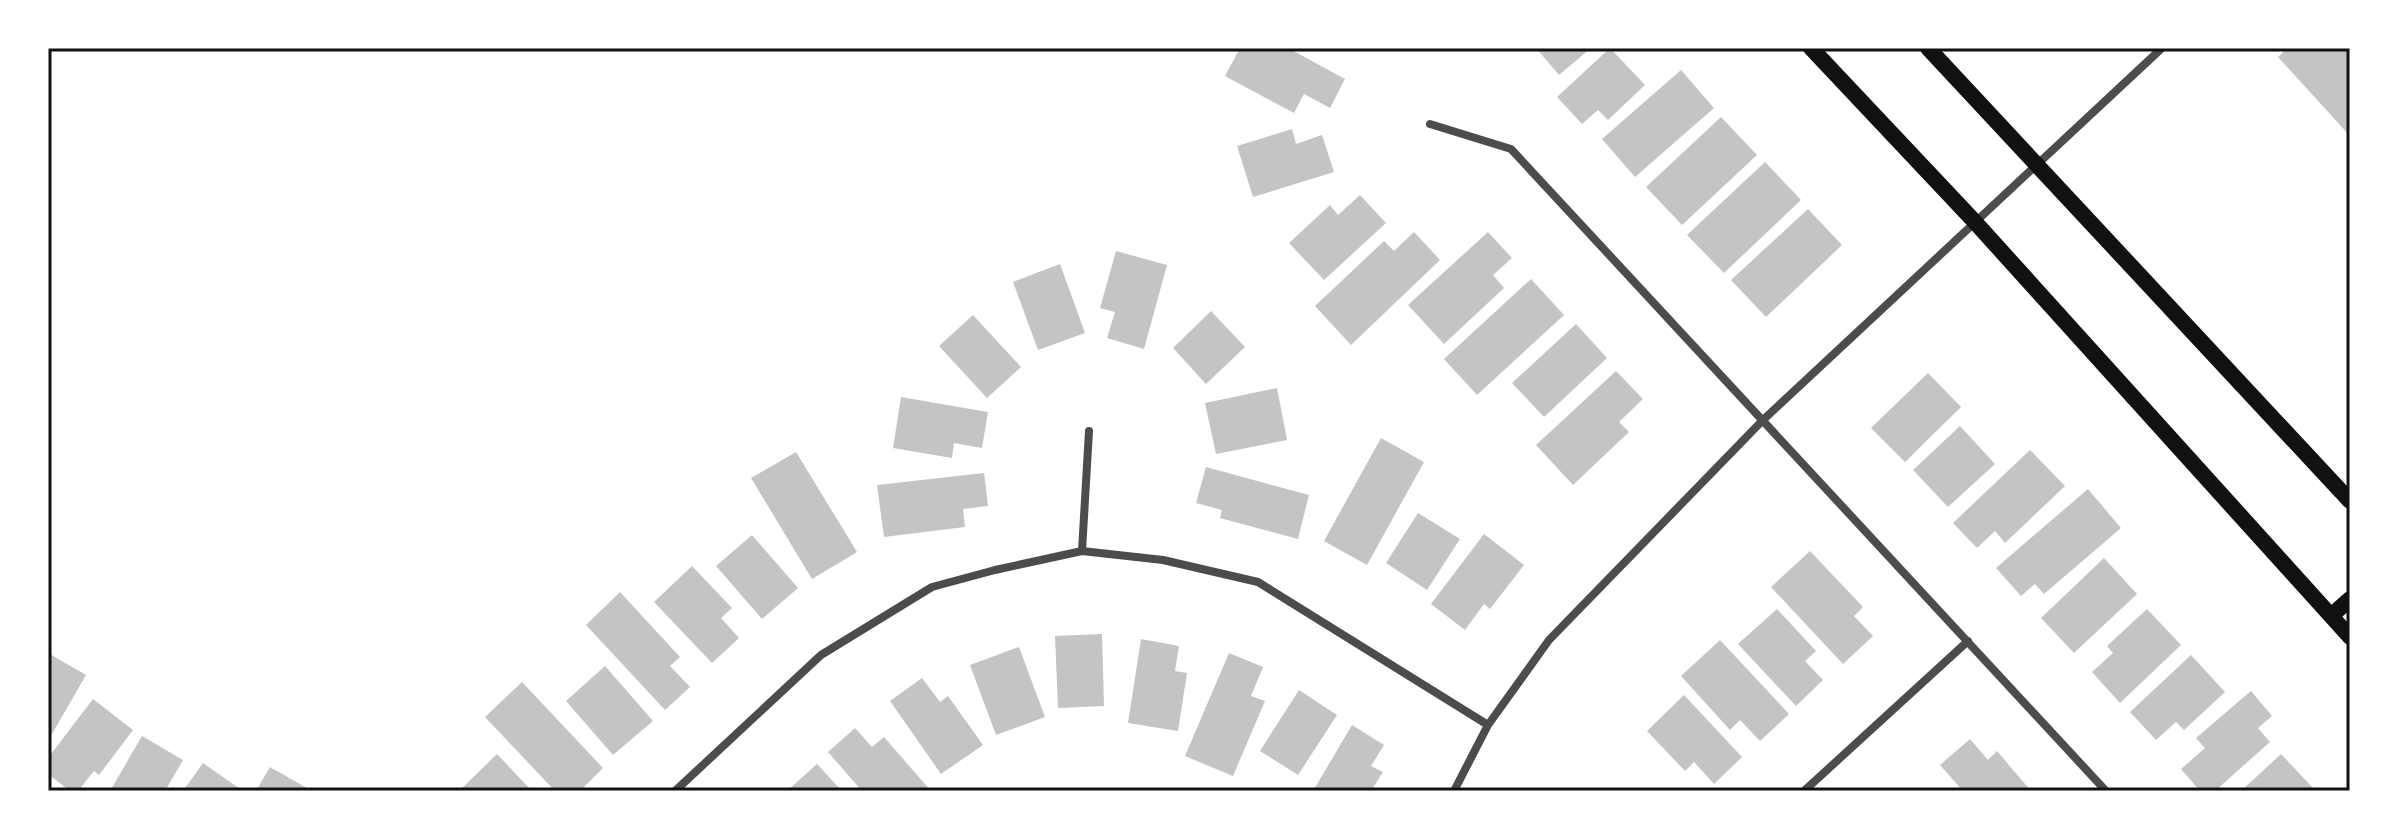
<svg xmlns="http://www.w3.org/2000/svg" width="2398" height="839" font-family="'Exo 2',sans-serif">
	<style>
		.building { fill: #c4c4c4 }
		.lines { fill: none; stroke-linecap: round; stroke-linejoin: round }
		.minor { stroke: #4c4c4c; stroke-width: 8 }
		.secondary { stroke: #111; stroke-width: 16 }
		.neatline { fill: none; stroke: #111; stroke-width: 3 }
	</style>
	<rect width="100%" height="100%" fill="#fff"/>
	<path class="building" d="M 1240,48 L 1288,48 L 1345,79 L 1330,108 L 1304,94 L 1294,113 L 1225,76 Z
		M 1536,48 L 1591,48 L 1559,75 Z
		M 1610,48 L 1645,85 L 1608,120 L 1598,110 L 1582,124 L 1557,97 Z
		M 2287,48 L 2350,48 L 2350,136 L 2278,57 Z
		M 1681,70 L 1714,108 L 1635,177 L 1602,139 Z
		M 1721,117 L 1757,155 L 1682,225 L 1646,187 Z
		M 1292,129 L 1296,144 L 1322,135 L 1334,172 L 1253,197 L 1237,146 Z
		M 1765,162 L 1801,200 L 1724,273 L 1687,235 Z
		M 1360,195 L 1386,223 L 1324,280 L 1289,243 L 1330,205 L 1338,215 Z
		M 1808,209 L 1842,245 L 1766,317 L 1731,280 Z
		M 1414,232 L 1440,260 L 1351,345 L 1315,306 L 1384,241 L 1394,251 Z
		M 1488,232 L 1512,258 L 1493,275 L 1504,288 L 1444,344 L 1408,305 Z
		M 1116,251 L 1167,265 L 1144,349 L 1107,338 L 1115,312 L 1100,308 Z
		M 1060,264 L 1085,333 L 1038,350 L 1013,282 Z
		M 1531,279 L 1564,315 L 1477,395 L 1444,359 Z
		M 1211,311 L 1245,347 L 1206,384 L 1173,348 Z
		M 973,315 L 1021,367 L 987,398 L 939,346 Z
		M 1576,324 L 1607,358 L 1544,417 L 1512,383 Z
		M 1616,371 L 1643,399 L 1619,422 L 1629,432 L 1573,485 L 1536,445 Z
		M 1928,373 L 1961,407 L 1905,462 L 1871,428 Z
		M 1277,388 L 1287,440 L 1216,454 L 1205,403 Z
		M 901,397 L 988,412 L 982,448 L 954,443 L 952,458 L 893,448 Z
		M 1960,426 L 1995,464 L 1948,507 L 1913,470 Z
		M 1381,438 L 1424,462 L 1367,565 L 1324,541 Z
		M 2030,450 L 2065,486 L 2005,543 L 1995,531 L 1977,548 L 1953,523 Z
		M 796,452 L 857,552 L 812,579 L 751,478 Z
		M 1206,467 L 1309,495 L 1298,539 L 1220,518 L 1222,510 L 1196,503 Z
		M 984,473 L 988,506 L 963,509 L 965,527 L 884,537 L 877,485 Z
		M 2088,489 L 2121,528 L 2044,594 L 2035,584 L 2021,596 L 1996,568 Z
		M 1418,513 L 1460,539 L 1427,590 L 1386,563 Z
		M 1484,534 L 1524,565 L 1490,609 L 1484,604 L 1465,630 L 1431,604 Z
		M 752,535 L 798,588 L 762,619 L 716,566 Z
		M 1810,551 L 1863,607 L 1854,616 L 1873,636 L 1843,664 L 1771,587 Z
		M 2104,558 L 2137,594 L 2074,653 L 2041,618 Z
		M 692,566 L 732,608 L 721,618 L 739,638 L 712,663 L 654,602 Z
		M 620,592 L 680,657 L 670,666 L 690,687 L 665,710 L 586,625 Z
		M 1777,609 L 1816,651 L 1805,661 L 1823,680 L 1796,706 L 1738,644 Z
		M 2147,609 L 2181,645 L 2120,703 L 2092,672 L 2113,653 L 2107,646 Z
		M 1102,634 L 1104,706 L 1058,708 L 1055,636 Z
		M 1141,639 L 1179,646 L 1175,671 L 1187,673 L 1178,731 L 1128,723 Z
		M 1720,640 L 1789,714 L 1760,741 L 1740,720 L 1730,730 L 1681,676 Z
		M 1019,647 L 1045,717 L 996,735 L 970,665 Z
		M 48,653 L 86,675 L 48,741 Z
		M 1229,653 L 1263,667 L 1251,696 L 1265,701 L 1233,776 L 1185,756 Z
		M 2191,655 L 2225,692 L 2184,730 L 2176,722 L 2156,740 L 2130,712 Z
		M 605,666 L 653,721 L 613,755 L 566,701 Z
		M 922,678 L 940,702 L 948,696 L 983,745 L 941,774 L 890,701 Z
		M 522,682 L 603,768 L 580,791 L 555,791 L 485,717 Z
		M 1299,690 L 1337,715 L 1298,775 L 1260,751 Z
		M 2251,691 L 2272,716 L 2258,728 L 2270,742 L 2215,791 L 2200,791 L 2181,769 L 2205,748 L 2196,738 Z
		M 1684,695 L 1742,757 L 1714,784 L 1694,762 L 1685,771 L 1647,731 Z
		M 93,699 L 133,730 L 99,775 L 94,771 L 78,791 L 70,791 L 48,774 L 48,758 Z
		M 1352,725 L 1384,745 L 1371,766 L 1383,772 L 1371,791 L 1313,791 Z
		M 855,728 L 872,747 L 884,737 L 931,791 L 862,791 L 828,752 Z
		M 142,736 L 183,760 L 165,791 L 110,791 Z
		M 1970,739 L 1988,760 L 1997,751 L 2031,791 L 1963,791 L 1940,765 Z
		M 497,754 L 532,791 L 459,791 Z
		M 2281,754 L 2314,789 L 2312,791 L 2241,791 Z
		M 203,763 L 243,791 L 183,791 Z
		M 817,764 L 842,791 L 787,791 Z
		M 270,767 L 312,791 L 256,791 Z"/>
	<g class="lines">
		<path class="minor" d="M 1430,124 L 1511,149 L 2106,791
			M 1082,551 L 1089,431
			M 675,791 L 821,655 L 932,587 L 995,570 L 1082,551 L 1163,560 L 1258,582 L 1488,725
			M 1454,791 L 1488,725 L 1549,640 L 1763,420 L 2162,48
			M 1804,791 L 1968,641"/>
		<path class="secondary" d="M 1811,48 L 1975,222 L 2350,637
			M 1928,48 L 2350,501
			M 2331,616 L 2350,599"/>
	</g>
	<rect width="2398" height="839" fill="none" stroke="#ffffff" stroke-width="100"/>
	<rect x="50" y="50" width="2298" height="739" class="neatline"/>
</svg>
